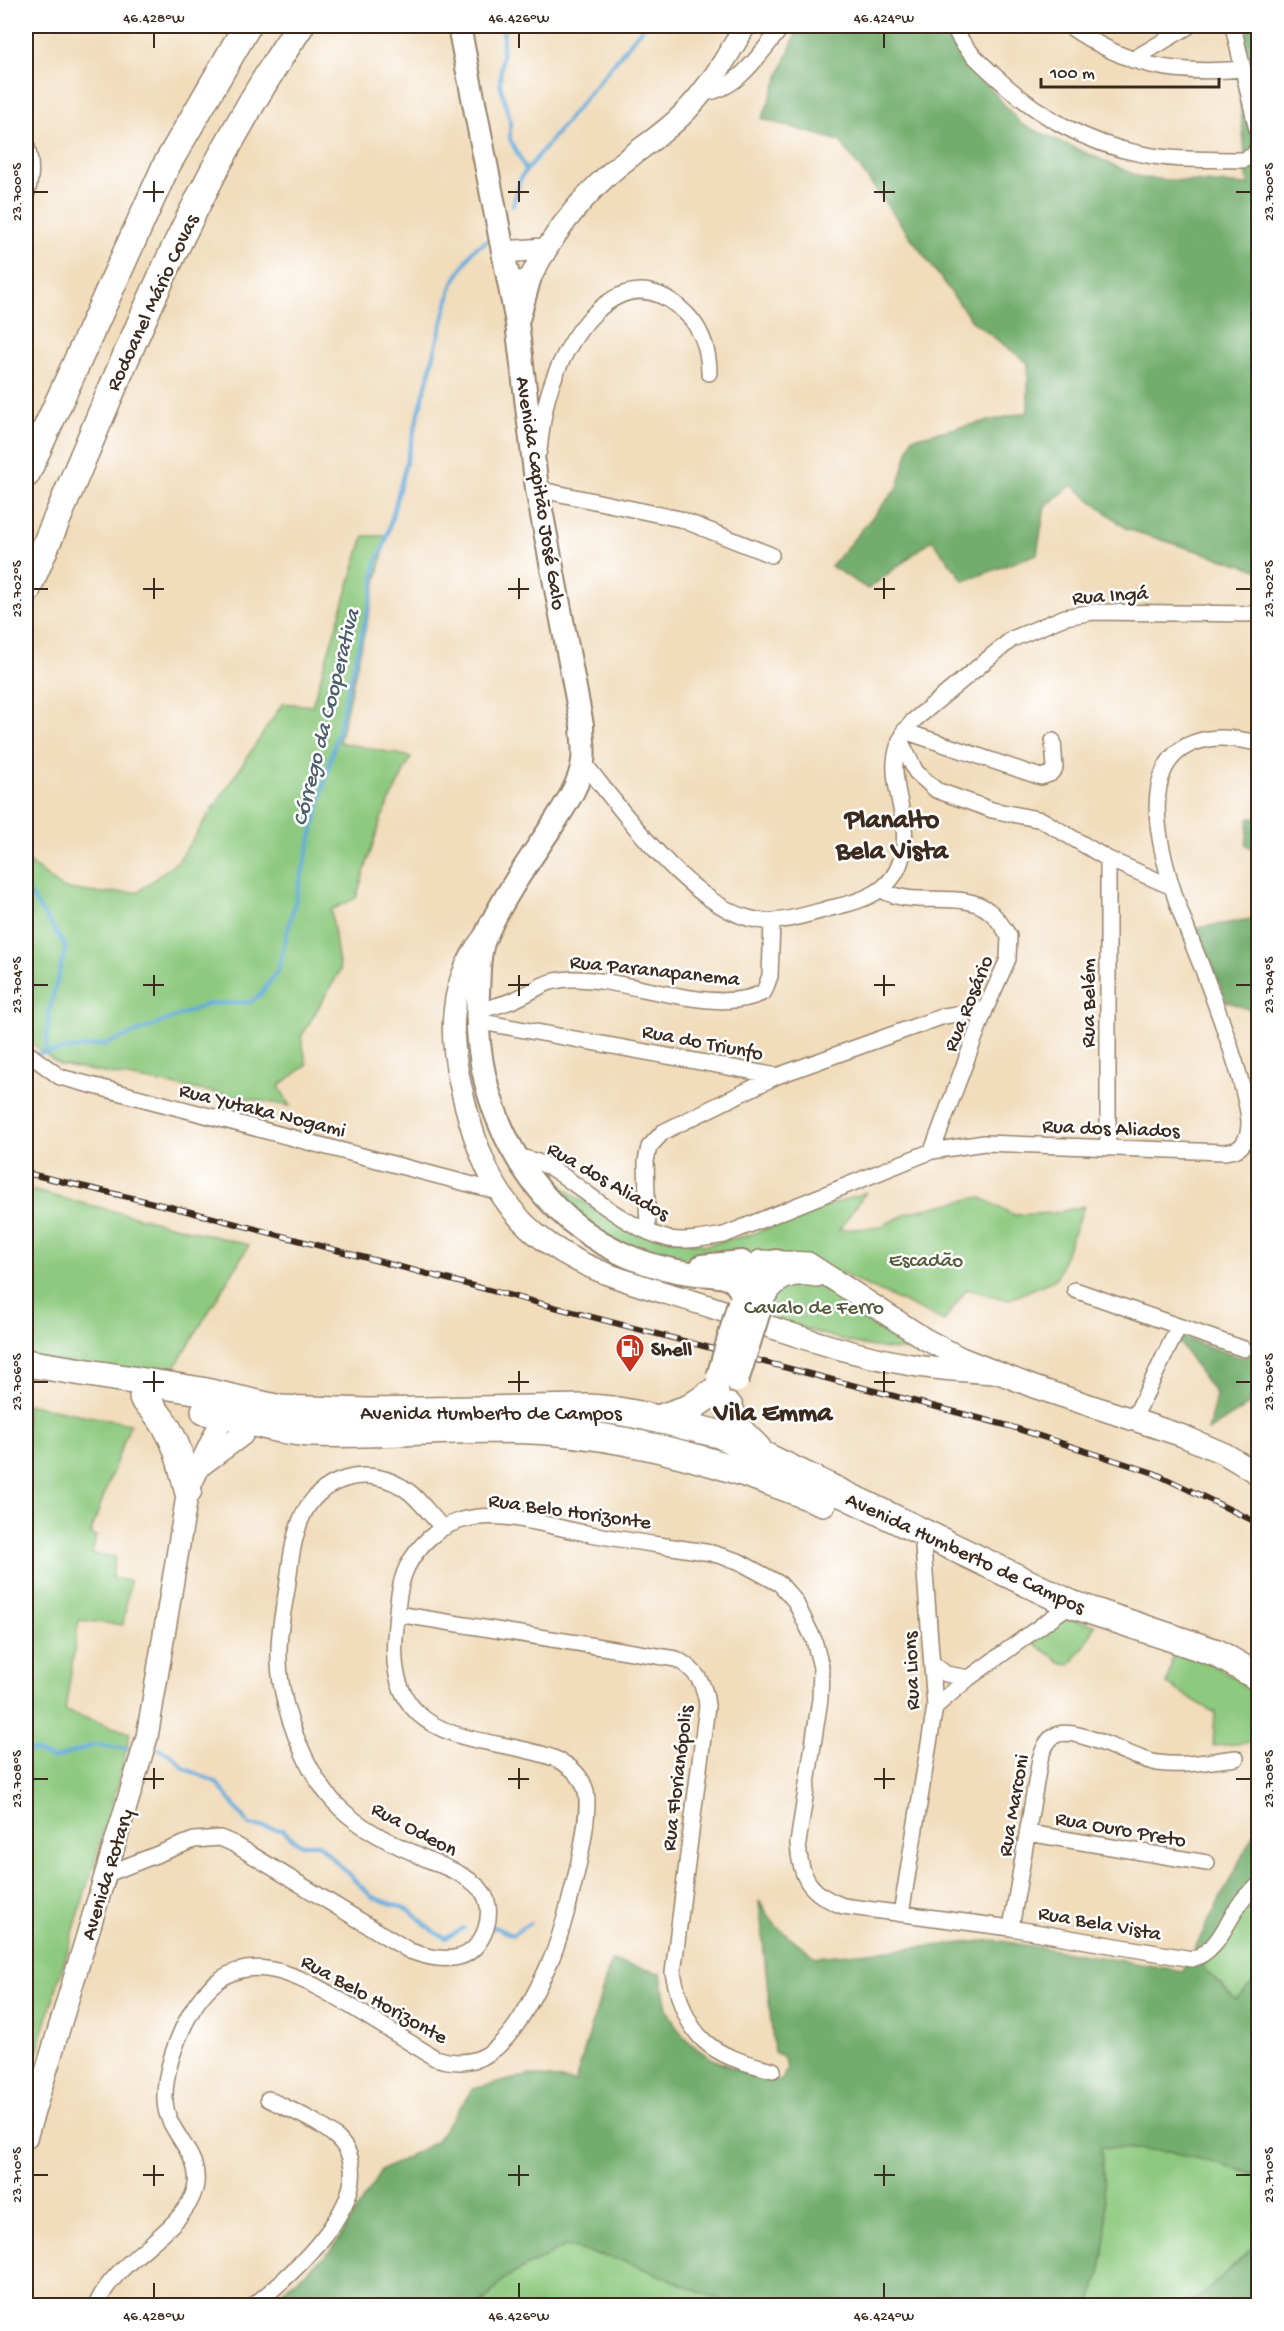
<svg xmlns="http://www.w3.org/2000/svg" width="1284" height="2331" font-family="'Gochi Hand',sans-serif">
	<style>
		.green { fill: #8dc97e; stroke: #647a4e; stroke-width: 1.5 }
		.forest { fill: #72ad6d; stroke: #566c46; stroke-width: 1.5 }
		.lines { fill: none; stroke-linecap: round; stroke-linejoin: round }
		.stream { stroke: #63acdb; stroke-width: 4 }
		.street-casing { stroke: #96836c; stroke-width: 18 }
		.secondary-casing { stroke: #96836c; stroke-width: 24 }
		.primary-casing { stroke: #96836c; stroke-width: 26 }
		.highway-casing { stroke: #96836c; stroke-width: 30 }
		.street { stroke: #fff; stroke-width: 15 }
		.secondary { stroke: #fff; stroke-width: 21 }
		.primary { stroke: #fff; stroke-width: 22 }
		.highway { stroke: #fff; stroke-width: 27 }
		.rail-casing { stroke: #3b2a1e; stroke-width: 6 }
		.rail { stroke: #fff; stroke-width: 4; stroke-dasharray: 11; stroke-linecap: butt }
		.primary-bridge-casing { stroke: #96836c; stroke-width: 26; stroke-linecap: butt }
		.primary-bridge { stroke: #fff; stroke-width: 22 }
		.ticks { fill: none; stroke: #3b2a1e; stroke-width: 2 }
		.labels { text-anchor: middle; stroke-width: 5; stroke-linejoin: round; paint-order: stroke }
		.street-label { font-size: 21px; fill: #3b2a1e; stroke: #fff }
		.park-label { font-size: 21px; fill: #545a3b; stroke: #fff }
		.poi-label { font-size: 21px; font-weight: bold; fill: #3b2a1e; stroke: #fff; text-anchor: start }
		.water-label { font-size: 22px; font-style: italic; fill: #4b5e6a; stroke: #fff }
		.district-label { font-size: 27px; font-weight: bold; fill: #3b2a1e; stroke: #fff }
		.neatline { fill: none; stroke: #3b2a1e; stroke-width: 2 }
		.ticks-label { font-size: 15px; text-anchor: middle; fill: #3b2a1e }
	</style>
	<rect width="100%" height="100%" fill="#fff"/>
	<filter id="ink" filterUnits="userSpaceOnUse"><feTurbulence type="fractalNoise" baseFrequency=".0167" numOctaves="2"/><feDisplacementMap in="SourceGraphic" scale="12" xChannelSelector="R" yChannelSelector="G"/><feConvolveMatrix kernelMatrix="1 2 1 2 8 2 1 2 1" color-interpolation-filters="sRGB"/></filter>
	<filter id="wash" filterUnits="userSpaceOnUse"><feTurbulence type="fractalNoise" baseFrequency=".008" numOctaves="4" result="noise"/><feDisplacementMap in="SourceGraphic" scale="24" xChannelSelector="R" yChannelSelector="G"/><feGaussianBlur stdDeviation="1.35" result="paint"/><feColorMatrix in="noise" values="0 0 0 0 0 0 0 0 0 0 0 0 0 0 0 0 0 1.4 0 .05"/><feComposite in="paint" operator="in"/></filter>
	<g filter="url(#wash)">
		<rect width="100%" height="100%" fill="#f1dcbb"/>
		<path class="green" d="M 364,536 L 387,536 L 339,742 L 411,757 L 381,819 L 356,898 L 331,910 L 340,971 L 301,1037 L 307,1065 L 279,1086 L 290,1106 L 60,1065 L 26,1039 L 26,955 L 30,911 L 26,890 L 26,860 L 62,888 L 95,893 L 138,892 L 179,860 L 283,703 L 312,706 Z
			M 547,1176 L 581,1200 L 634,1232 L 706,1245 L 749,1235 L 866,1192 L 839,1230 L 880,1227 L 910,1212 L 980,1197 L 1014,1215 L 1054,1213 L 1084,1206 L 1056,1279 L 1008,1300 L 967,1289 L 944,1321 L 840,1273 L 764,1254 L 676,1263 L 632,1253 L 594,1231 L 546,1185 Z
			M 26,1189 L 249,1245 L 168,1379 L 26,1356 Z
			M 798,1281 L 822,1282 L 916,1349 C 878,1355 811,1330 773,1319 L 769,1305 L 777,1289 Z
			M 26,1404 L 130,1424 L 90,1534 L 96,1536 L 92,1554 L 115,1557 L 112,1578 L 130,1581 L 123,1625 L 79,1620 L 65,1711 L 130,1733 L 121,1773 L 26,2089 Z
			M 1070,1619 L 1095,1625 L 1085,1645 L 1070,1665 L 1063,1664 L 1031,1641 L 1058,1623 Z
			M 1174,1651 L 1214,1665 L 1258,1694 L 1258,1742 L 1213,1746 L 1215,1713 L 1167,1684 Z
			M 1258,1869 L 1258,1977 L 1237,2000 L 1202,1967 L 1249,1899 L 1251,1882 Z
			M 1100,2147 L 1169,2151 L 1258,2175 L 1258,2243 L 1201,2296 L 1185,2305 L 1089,2306 C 1114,2248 1105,2207 1100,2147 Z
			M 565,2246 L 630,2263 L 732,2305 L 480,2306 L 505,2278 Z"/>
		<path class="forest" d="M 799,26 L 936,26 L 1021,124 L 1142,178 L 1248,185 L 1233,26 L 1258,26 L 1258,570 L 1127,529 L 1072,485 L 1045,507 L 1037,554 L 964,581 L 932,540 L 868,589 L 831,566 L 898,487 L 912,438 L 1028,412 L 1028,363 L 972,321 L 840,141 L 762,119 Z
			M 1249,818 L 1258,819 L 1258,850 L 1246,845 Z
			M 1258,918 L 1258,1013 L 1226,1001 L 1197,928 Z
			M 1181,1337 L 1242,1358 L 1258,1352 L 1258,1399 L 1208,1431 L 1216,1395 L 1179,1342 Z
			M 1258,1825 L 1258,1869 L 1251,1882 L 1249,1899 L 1202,1967 L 1236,2000 L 1258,1977 L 1258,2175 L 1169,2151 L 1101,2147 C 1105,2206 1114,2249 1089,2305 L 732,2305 L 630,2263 L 565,2246 L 505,2278 L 480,2305 L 265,2306 L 332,2250 L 381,2171 L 435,2142 L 473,2089 L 530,2075 L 575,2082 L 611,1961 L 661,1973 C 663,1985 664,1999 668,2010 C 686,2057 736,2072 781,2081 L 787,2069 L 783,2056 L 774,2052 L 759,1901 L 776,1926 L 816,1957 L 995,1940 L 1183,1971 Z
			M 1258,2243 L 1258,2301 L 1254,2305 L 1185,2305 L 1201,2296 Z"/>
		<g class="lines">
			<path class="stream" d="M 504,26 L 500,84 L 510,120 L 510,139 L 526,170
				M 513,205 L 521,177 L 644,26
				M 26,888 L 66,947 L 49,1011 L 46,1052
				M 36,1054 L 107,1044 L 208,1004 L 251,1002 L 261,994 L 278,970 L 373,590 L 376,563 L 385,544 L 452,285 L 473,250 L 490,239
				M 158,1749 L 171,1755 L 184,1768 L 216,1782 L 249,1825 L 283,1830 L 299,1844 L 318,1844 L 372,1897 L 410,1910 L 434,1932 L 446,1938 L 464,1928
				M 26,1753 L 33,1750 L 53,1759 L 95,1745 L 129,1749
				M 491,1928 L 494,1927 L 512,1935 L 530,1923"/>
		</g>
	</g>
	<g filter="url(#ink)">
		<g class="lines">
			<g class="street-casing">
				<path id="street" d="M 954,26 C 960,45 979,61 994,75 C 1034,113 1086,144 1142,154 C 1174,161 1209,159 1243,160 L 1254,155 L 1258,146 L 1258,134 L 1233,26
					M 1069,26 C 1129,67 1172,75 1243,69
					M 1132,60 L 1189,26
					M 702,93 C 739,91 761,51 783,26
					M 26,143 C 32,163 32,177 26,196
					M 539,451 C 541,432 543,414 548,396 C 563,342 618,254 680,308 C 700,324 709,348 709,373
					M 537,489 L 680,519 L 771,555
					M 904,731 L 1041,777 L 1050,774 L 1055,768 L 1053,741
					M 900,740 L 916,772 L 936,790 L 992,810 L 1042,820 L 1108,859 L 1170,886
					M 583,762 C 623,811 703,926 773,921 C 793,920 815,912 835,907 C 863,901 892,891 901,860 C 917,810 871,770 913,721 L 1012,639 L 1065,617 L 1093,612 L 1258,614
					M 882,890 C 914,909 962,889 989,911 C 998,918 1003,927 1009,936 L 1008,959 L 985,1010 L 932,1151
					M 477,1011 C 491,1007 507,1004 520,997 C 541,987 546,980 571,979 C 625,977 716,1018 764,992 L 770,976 L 772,922
					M 476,1021 L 777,1076 L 944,1016 L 985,1010
					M 26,1052 L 60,1077 L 496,1191
					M 1108,1147 L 1108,859
					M 517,1157 C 546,1161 559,1173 581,1189 C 606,1208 639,1232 669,1239 C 687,1242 706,1238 724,1235 L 932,1151 L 984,1143 L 1223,1152 C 1231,1151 1238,1151 1243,1144 C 1255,1128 1246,1103 1242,1086 C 1232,1047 1217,1008 1203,970 C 1182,916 1108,754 1209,739 C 1225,736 1242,740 1258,743
					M 648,1231 L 646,1161 L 649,1147 L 663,1132 L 777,1076
					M 1075,1290 L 1244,1349
					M 1134,1418 L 1178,1328
					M 397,1614 L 676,1659 C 697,1670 705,1684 707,1706 L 673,1973 C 687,2039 708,2055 773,2070
					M 932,1663 L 946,1674 L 969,1678
					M 935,1707 L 969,1678 L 1071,1604
					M 1028,1833 L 1207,1863
					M 107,1874 L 194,1840 L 220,1838 L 234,1844 L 410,1951 C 426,1957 442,1961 459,1957 C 484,1951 498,1910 481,1890 C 465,1872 435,1864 414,1853 C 388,1842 361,1828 340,1808 C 311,1781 289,1727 282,1688 C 275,1654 281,1621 287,1589 C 290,1566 292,1543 300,1522 C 316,1477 370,1462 408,1491 C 420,1500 431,1516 442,1527
					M 901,1914 L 935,1707 L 922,1533
					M 1011,1928 L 1040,1759 C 1043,1751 1046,1741 1054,1736 C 1074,1723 1133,1760 1158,1763 C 1183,1767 1210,1761 1236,1758
					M 96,2306 C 115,2258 183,2233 195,2189 C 204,2154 166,2134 165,2101 C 164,2073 176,2039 190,2014 C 235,1935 299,1975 357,2010 C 383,2026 409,2042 435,2058 C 475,2070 497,2054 519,2021 C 531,2002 541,1982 550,1962 C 563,1933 595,1816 585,1788 C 560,1716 384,1782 395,1638 C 397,1615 397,1588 407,1567 C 418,1546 436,1528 459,1521 C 499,1508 546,1526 585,1533 C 627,1541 669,1546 711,1553 L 738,1561 L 780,1584 L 795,1601 L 814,1640 L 821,1667 L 820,1699 L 798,1843 C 800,1878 810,1894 843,1906 L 1011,1928 L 1192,1959 C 1225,1950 1230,1902 1258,1886
					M 253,2306 C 290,2276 392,2188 336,2137 C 317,2120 290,2110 268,2099"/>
			</g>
			<g class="secondary-casing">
				<path id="secondary" d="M 504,252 L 544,249
					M 513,283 L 529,280 C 551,237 579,199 616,168 C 636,151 659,137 678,119 C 706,93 726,59 745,26
					M 484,937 C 450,979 448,1031 460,1083 C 473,1140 490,1196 536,1234 C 587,1276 651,1287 711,1307 C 777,1329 843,1354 912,1365 C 939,1370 966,1371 994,1373
					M 760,1261 L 808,1263 L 925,1339 L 961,1358 L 1034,1387 L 1183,1436 L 1225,1454 L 1258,1474
					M 763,1299 C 777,1277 791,1272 817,1276
					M 200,1466 L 242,1435 L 258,1410
					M 26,2138 L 147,1737 L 188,1490 L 218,1428 L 223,1400"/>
			</g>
			<g class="primary-casing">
				<path id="primary" d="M 459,26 L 517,323 L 537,489 L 582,725 C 582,737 585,750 583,761 C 580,785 564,807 552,826 C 529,861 503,897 486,935 C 478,951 479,976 478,993 C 472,1099 521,1204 619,1252 C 643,1264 671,1271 697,1274 C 708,1275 718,1275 728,1278 L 735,1282 L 742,1293
					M 519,316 L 529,280
					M 702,1266 L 742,1262 L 760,1279 L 761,1305
					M 746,1285 L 756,1273 L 776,1261"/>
			</g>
			<g class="highway-casing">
				<path id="highway" d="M 26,474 L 166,166 L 247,26
					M 26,591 C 110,399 182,200 300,26
					M 26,1363 L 201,1391 L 280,1409 L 368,1412 L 587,1408 C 633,1410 674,1424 719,1434 L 1071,1604 L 1217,1653 L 1258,1677
					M 143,1398 C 173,1427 179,1451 188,1490
					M 729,1407 L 738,1429 L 757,1448
					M 205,1411 C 241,1418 275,1431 312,1433 C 390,1436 469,1425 548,1431 C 643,1438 735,1466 823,1502
					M 661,1418 L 690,1408 L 715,1391"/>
			</g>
			<use href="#street" class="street"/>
			<use href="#secondary" class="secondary"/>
			<use href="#primary" class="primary"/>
			<use href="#highway" class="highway"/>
			<g class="rail-casing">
				<path id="rail" d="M 26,1173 L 179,1209 L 1009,1426 L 1154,1473 L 1258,1523"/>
			</g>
			<use href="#rail" class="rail"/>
			<g class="primary-bridge-casing">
				<path id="primary-bridge" d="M 718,1377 L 739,1303
					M 737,1381 L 761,1305"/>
			</g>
			<use href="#primary-bridge" class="primary-bridge"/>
		</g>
	</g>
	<path class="ticks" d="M 154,33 L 154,48M 519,33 L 519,48M 884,33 L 884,48M 154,181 L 154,202M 519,181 L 519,202M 884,181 L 884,202M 33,192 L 48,192M 143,192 L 164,192M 508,192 L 529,192M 874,192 L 895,192M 1236,192 L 1251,192M 154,578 L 154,599M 519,578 L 519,599M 884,578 L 884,599M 33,589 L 48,589M 143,589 L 164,589M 508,589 L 529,589M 874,589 L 895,589M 1236,589 L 1251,589M 154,975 L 154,996M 519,975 L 519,996M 884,975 L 884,996M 33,985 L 48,985M 143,985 L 164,985M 508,985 L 529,985M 874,985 L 895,985M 1236,985 L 1251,985M 154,1371 L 154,1392M 519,1371 L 519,1392M 884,1371 L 884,1392M 33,1382 L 48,1382M 143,1382 L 164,1382M 508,1382 L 529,1382M 874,1382 L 895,1382M 1236,1382 L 1251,1382M 154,1768 L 154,1789M 519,1768 L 519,1789M 884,1768 L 884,1789M 33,1779 L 48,1779M 143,1779 L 164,1779M 508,1779 L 529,1779M 874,1779 L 895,1779M 1236,1779 L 1251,1779M 154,2165 L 154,2186M 519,2165 L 519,2186M 884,2165 L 884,2186M 33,2175 L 48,2175M 143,2175 L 164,2175M 508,2175 L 529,2175M 874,2175 L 895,2175M 1236,2175 L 1251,2175M 154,2283 L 154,2298M 519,2283 L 519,2298M 884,2283 L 884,2298"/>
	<defs>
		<g id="fuel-pin" transform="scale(1.5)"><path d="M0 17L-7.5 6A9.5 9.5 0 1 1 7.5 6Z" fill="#c8321e" stroke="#fff"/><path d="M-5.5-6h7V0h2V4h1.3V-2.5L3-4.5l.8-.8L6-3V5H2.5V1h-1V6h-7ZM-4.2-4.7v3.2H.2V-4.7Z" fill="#fff"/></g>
	</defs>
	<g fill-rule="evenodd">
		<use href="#fuel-pin" x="630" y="1348"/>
	</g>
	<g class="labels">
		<g class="street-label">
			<text transform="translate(151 302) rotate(-65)" y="7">Rodoanel Mário Covas</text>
			<text transform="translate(542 493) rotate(81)" y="7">Avenida Capitão José Galo</text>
			<text transform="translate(1110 594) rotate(-4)" y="7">Rua Ingá</text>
			<text transform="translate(655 969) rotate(6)" y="7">Rua Paranapanema</text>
			<text transform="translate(967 1003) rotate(-68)" y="7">Rua Rosário</text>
			<text transform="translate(1087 1003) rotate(-90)" y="7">Rua Belém</text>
			<text transform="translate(703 1041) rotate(11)" y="7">Rua do Triunfo</text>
			<text transform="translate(263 1109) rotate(14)" y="7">Rua Yutaka Nogami</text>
			<text transform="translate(1111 1127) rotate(2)" y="7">Rua dos Aliados</text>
			<text transform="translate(609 1180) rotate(30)" y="7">Rua dos Aliados</text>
			<text x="491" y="1419">Avenida Humberto de Campos</text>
			<text transform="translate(570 1510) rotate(8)" y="7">Rua Belo Horizonte</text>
			<text transform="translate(966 1552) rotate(25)" y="7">Avenida Humberto de Campos</text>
			<text transform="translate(910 1671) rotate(-92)" y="7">Rua Lions</text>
			<text transform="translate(676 1778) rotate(-83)" y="7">Rua Florianópolis</text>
			<text transform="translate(1012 1805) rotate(-80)" y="7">Rua Marconi</text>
			<text transform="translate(415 1828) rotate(28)" y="7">Rua Odeon</text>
			<text transform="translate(1121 1828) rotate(10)" y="7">Rua Ouro Preto</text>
			<text transform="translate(106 1874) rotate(-73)" y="7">Avenida Rotary</text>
			<text transform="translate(1100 1922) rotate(10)" y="7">Rua Bela Vista</text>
			<text transform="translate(375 1998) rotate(29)" y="7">Rua Belo Horizonte</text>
		</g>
		<g class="park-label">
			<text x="926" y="1266">Escadão</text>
			<text x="814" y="1313">Cavalo de Ferro</text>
		</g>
		<g class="poi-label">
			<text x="651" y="1355">Shell</text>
		</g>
		<g class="water-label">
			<text transform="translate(324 717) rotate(-76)" y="8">Córrego da Cooperativa</text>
		</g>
		<g class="district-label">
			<text x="892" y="827">Planalto<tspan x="892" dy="31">Bela Vista</tspan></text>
			<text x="773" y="1420">Vila Emma</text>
		</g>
	</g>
	<rect width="1284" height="2331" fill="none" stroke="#fff" stroke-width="66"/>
	<path d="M1041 78v9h178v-9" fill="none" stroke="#3b2a1e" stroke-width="3"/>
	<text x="1050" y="78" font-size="18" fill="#3b2a1e" stroke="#ffffff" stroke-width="4.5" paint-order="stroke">100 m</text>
	<rect x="33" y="33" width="1218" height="2265" class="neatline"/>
	<g class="ticks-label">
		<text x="154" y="22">46.428°W</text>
		<text x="519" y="22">46.426°W</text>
		<text x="884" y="22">46.424°W</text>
		<text transform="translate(16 192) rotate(-90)" y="5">23.700°S</text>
		<text transform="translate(1268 192) rotate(-90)" y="5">23.700°S</text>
		<text transform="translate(16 589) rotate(-90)" y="5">23.702°S</text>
		<text transform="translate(1268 589) rotate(-90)" y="5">23.702°S</text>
		<text transform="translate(16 985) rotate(-90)" y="5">23.704°S</text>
		<text transform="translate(1268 985) rotate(-90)" y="5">23.704°S</text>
		<text transform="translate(16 1382) rotate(-90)" y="5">23.706°S</text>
		<text transform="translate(1268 1382) rotate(-90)" y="5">23.706°S</text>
		<text transform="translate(16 1779) rotate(-90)" y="5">23.708°S</text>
		<text transform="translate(1268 1779) rotate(-90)" y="5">23.708°S</text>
		<text transform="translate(16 2175) rotate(-90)" y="5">23.710°S</text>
		<text transform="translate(1268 2175) rotate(-90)" y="5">23.710°S</text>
		<text x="154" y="2320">46.428°W</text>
		<text x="519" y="2320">46.426°W</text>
		<text x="884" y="2320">46.424°W</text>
	</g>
</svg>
